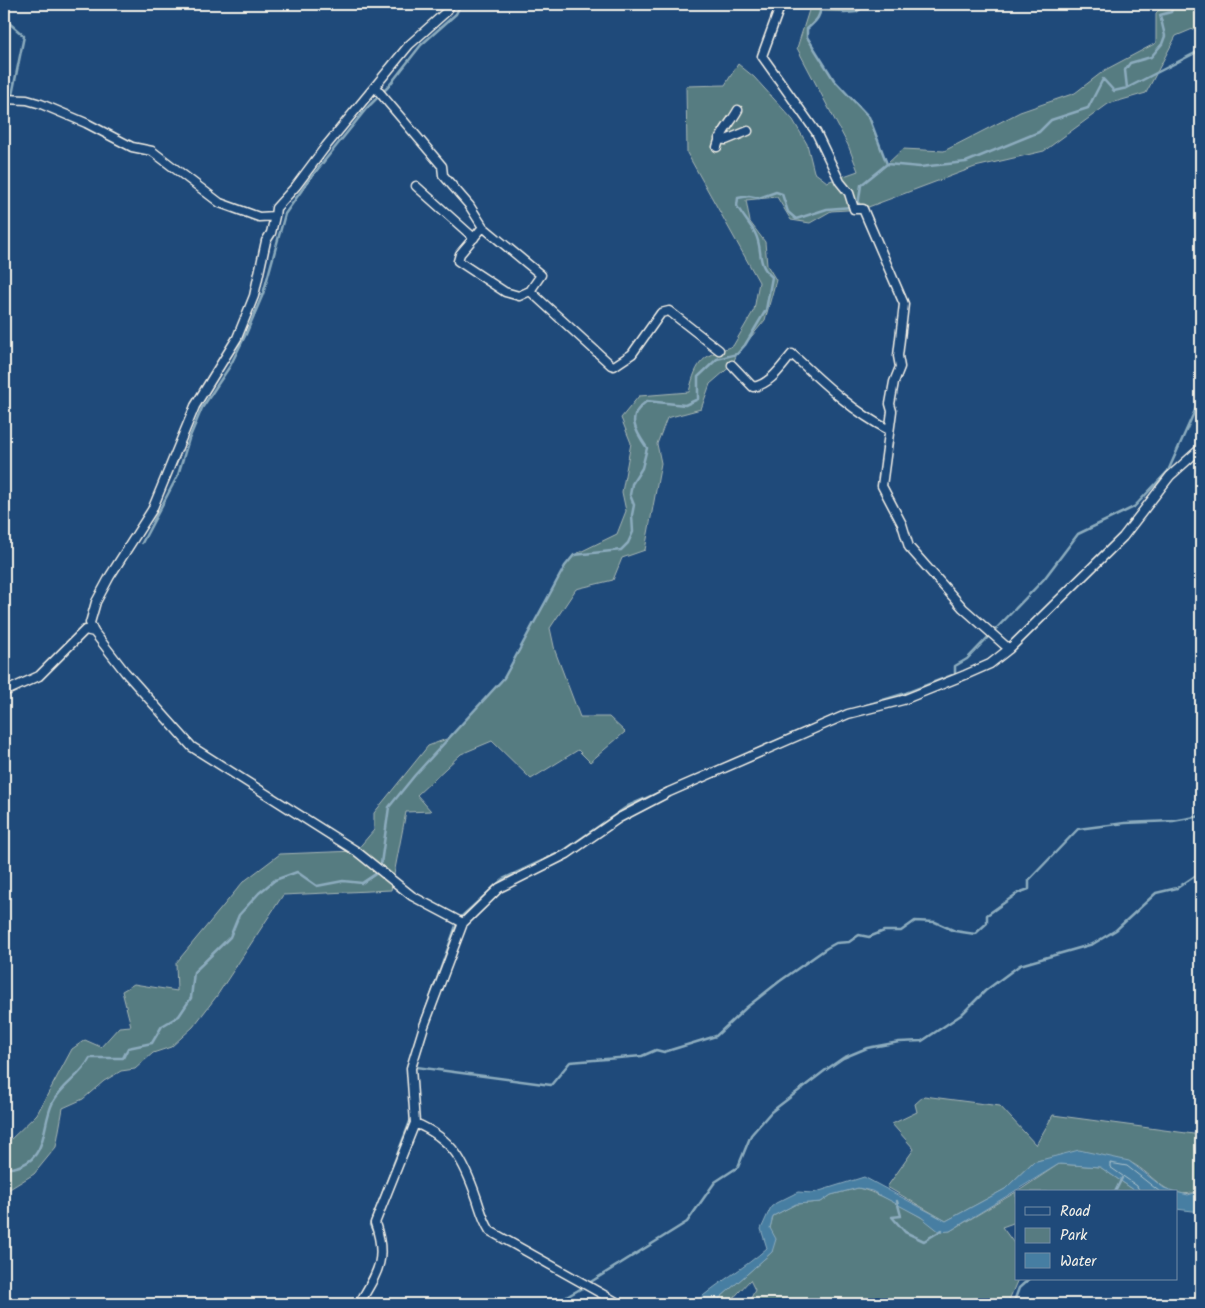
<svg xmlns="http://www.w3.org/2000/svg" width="1205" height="1308" font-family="Kalam,sans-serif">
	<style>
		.green { fill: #577b81; stroke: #a6b6b4 }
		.water { fill: #467ea2; stroke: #8cacbe }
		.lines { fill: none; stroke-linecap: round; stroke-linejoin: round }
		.shore { stroke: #aec3cc; stroke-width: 1 }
		.stream { stroke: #8cacbe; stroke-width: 2.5 }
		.street-casing { stroke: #f4f1e8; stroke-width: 11 }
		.street { stroke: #1f4a7a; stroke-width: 8 }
	</style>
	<rect width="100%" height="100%" fill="#1f4a7a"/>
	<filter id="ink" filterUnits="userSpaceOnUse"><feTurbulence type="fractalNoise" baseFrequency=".02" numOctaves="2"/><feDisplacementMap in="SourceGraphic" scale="10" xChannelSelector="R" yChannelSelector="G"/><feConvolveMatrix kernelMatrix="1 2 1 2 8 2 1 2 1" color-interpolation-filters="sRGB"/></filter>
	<g filter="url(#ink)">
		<path class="green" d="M 811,4 L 868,4 L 856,12 L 821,11 L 817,19 L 807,29 L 807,37 L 834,80 L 869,117 L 887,164 L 903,149 L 944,151 L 1020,112 L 1075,93 L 1105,70 L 1156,43 L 1156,13 L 1165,4 L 1194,4 L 1195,28 L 1176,36 L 1146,93 L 1108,104 L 1044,151 L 975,167 L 863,209 L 831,211 L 810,223 L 791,220 L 777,197 L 746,200 L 750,222 L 765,242 L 767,265 L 776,280 L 765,320 L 737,354 L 732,365 L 710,384 L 701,409 L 667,418 L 657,444 L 661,463 L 645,550 L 622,558 L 613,580 L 576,589 L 550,628 L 555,651 L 580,717 L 609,717 L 625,732 L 590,762 L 578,750 L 531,779 L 492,741 L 461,754 L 417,795 L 431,811 L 406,812 L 391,890 L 283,895 L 216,997 L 193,1027 L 171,1047 L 153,1053 L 135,1069 L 121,1071 L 104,1081 L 83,1099 L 63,1108 L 56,1147 L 34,1174 L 8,1190 L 4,1189 L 4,1141 L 9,1141 L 37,1114 L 72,1049 L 85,1040 L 101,1047 L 119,1027 L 131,1026 L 122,991 L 134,984 L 177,991 L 176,963 L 243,882 L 280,854 L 356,851 L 374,830 L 374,813 L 428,746 L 449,738 L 504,678 L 565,566 L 574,555 L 617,534 L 626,511 L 622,492 L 631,443 L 621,418 L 639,396 L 689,392 C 697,359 703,356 733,346 L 754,310 L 759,282 L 687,153 L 686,86 L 725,85 L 738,64 L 754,77 L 793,120 L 807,144 L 814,172 L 827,182 L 858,171 L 848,145 L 797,48 Z
			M 924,1096 L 1000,1106 L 1036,1145 L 1053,1115 L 1201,1135 L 1201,1191 C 1165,1202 1157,1176 1130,1162 C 1122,1158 1055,1160 1041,1160 L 1033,1162 L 1005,1189 L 946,1221 L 887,1187 L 914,1149 L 892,1124 L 917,1112 L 915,1104 Z
			M 1059,1164 L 1100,1167 L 1137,1192 L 1017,1192 Z
			M 858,1188 C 879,1193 900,1205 919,1216 C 931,1222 936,1232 950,1231 L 1016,1192 L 1016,1222 L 1002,1227 L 1016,1246 L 1016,1279 L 1018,1279 L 1009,1300 L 1003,1304 L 748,1304 L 755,1290 L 750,1280 L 728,1304 L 713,1304 L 772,1252 L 770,1228 L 773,1216 L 796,1204 L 821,1202 L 831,1195 Z"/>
		<path class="water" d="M 1079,1150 L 1129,1161 L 1164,1188 L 1176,1192 L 1137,1192 L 1100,1167 L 1059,1164 L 950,1231 L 940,1232 L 921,1217 L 872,1191 L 858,1188 L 831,1195 L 821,1202 L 796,1204 L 773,1216 L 770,1228 L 776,1239 L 772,1252 L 713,1304 L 694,1304 C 717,1282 744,1269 767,1248 L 761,1229 L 771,1207 L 776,1203 L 798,1192 L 813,1193 L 864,1177 L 946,1221 L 1005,1189 L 1033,1162 Z
			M 1201,1191 L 1201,1212 L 1176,1209 L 1176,1192 L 1188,1195 Z"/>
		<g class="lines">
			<path class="shore" d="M 1140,1192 L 1137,1186 L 1110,1167 L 1110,1163 L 1127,1166 L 1160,1192"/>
			<path class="stream" d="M 820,4 C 822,16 816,21 807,29 L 807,37 L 834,80 L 869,117 L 887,164
				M 838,4 L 844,13 L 856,12 L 868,4
				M 4,16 L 8,22 L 24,36 L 9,110 L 4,113
				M 1127,88 L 1201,50
				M 858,206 L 861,185 L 887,164 L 920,167 L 966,162 L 1039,132 L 1051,120 L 1088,108 L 1103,79 L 1114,91 L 1127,88 L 1125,70 L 1130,63 L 1151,57 L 1162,44 L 1165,36 L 1160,15 L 1171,12 L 1174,4
				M 142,543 L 178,475 L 189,439 L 202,408 L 230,366 L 246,334 L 263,294 L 285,214 L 309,180 L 366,109 L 388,87 L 421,45 L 456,14 L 461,4
				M 847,711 L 906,693 L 955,674 L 955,666 L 967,659 L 1044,579 L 1078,534 L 1134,507 L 1168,471 L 1201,397
				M 460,918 L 503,879 L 563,851 L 628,806 L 839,714
				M 420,1026 L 457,923
				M 416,1067 L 551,1085 L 570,1062 L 642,1056 L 656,1050 L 664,1052 L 716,1036 L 747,1007 L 780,981 L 827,948 L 836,943 L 849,942 L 859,935 L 869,937 L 884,931 L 901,931 L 915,921 L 935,922 L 955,931 L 975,934 L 987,923 L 987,915 L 1018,893 L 1029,889 L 1029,880 L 1078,829 L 1125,823 L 1173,821 L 1201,816
				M 4,1167 C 11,1169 14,1168 22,1165 C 48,1154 42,1123 53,1102 C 62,1085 81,1076 90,1058 L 123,1058 L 128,1048 L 152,1043 L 162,1026 L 179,1016 L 191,998 L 194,972 L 230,937 L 239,915 L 259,893 L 275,880 L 297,872 L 317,886 L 343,881 L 362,883 L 380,871 L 389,807 L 415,775 L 504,678 L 565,566 L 574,555 L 621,550 L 628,543 L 633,532 L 632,515 L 634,505 L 630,495 L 632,484 L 642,468 L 647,448 C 634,429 626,416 647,401 L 685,405 L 698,399 L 698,377 L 717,359 L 737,354 L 745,345 L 766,310 L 772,277 C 755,262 764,250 755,233 C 750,224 742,215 737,206 L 738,198 L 749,196 L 759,198 L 776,192 L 782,194 L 788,212 L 796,219 L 827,209 L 852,207
				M 1115,1192 L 1122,1178
				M 897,1201 L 901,1216 L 892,1217 L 905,1232 L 924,1241 L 942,1230
				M 374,1233 L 370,1225 L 411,1119
				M 589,1283 L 687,1222 L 715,1182 L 738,1167 L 751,1135 L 771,1112 L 827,1069 L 843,1058 L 867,1048 L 899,1042 L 922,1041 L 961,1015 L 985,991 L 1020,965 L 1093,944 L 1116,930 L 1156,893 L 1177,888 L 1201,872
				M 554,1304 L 582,1288
				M 1013,1304 L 1019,1288 L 1029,1279"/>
			<g class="street-casing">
				<path id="street" d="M 781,4 L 762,56 L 816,132 L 840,182 L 849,193 L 854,209 L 863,209 L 904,304 L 898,356 L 900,367 L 894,382 L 890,404 L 892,411 L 882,486 L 902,524 L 909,547 L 963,608 L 1009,649
					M 375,87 L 442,166 L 443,175 L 469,205 L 483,227 L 541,275 L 530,291 L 611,365 L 614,366 L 632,354 L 661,313 L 669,311 L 719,350
					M 4,99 L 27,100 L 41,104 L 86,123 L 132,147 L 152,151 L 220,203 L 259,217 L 275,216 L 276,208 L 296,186 L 326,146 L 409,45 L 446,12 L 451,4
					M 719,139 L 726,140 L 748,131
					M 717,147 C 720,133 731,123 738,110
					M 416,186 L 474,238
					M 275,216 L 271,233 L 266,241 L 254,296 L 237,338 L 195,406 L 152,510 L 110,576 L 96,602 L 90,623 L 94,632 L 125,672 L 192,747 L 356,851 L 412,896 L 463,923
					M 483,227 L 460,254 L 458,261 L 505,292 L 519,296 L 530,291
					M 732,365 L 753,387 C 771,384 781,367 792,354 C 822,382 852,411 889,430
					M 4,692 L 39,676 L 85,630 L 94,632
					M 415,1123 C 453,1139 464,1161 477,1199 C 481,1211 483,1220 490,1231 L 620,1304
					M 359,1304 C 377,1273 388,1260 375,1223 L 415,1123 L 411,1068 L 424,1026 L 463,923 L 499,888 L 567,854 L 619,818 L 669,792 L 848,714 L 903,700 L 965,675 L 990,664 L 1009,649 L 1123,537 L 1170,476 L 1201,448"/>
			</g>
			<use href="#street" class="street"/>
		</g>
	</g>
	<rect width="1205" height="1308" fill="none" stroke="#1f4a7a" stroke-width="20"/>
	<rect x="10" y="10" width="1185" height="1288" fill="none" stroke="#f4f1e8" stroke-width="2" filter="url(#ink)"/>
	<rect x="1015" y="1190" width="162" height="90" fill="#1f4a7a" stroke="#748da6"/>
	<rect x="1025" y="1207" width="25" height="8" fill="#1f4a7a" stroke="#748da6"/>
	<text x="1060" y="1216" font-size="15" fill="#f4f1e8">Road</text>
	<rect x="1025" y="1228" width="25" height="15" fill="#577b81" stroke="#748da6"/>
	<text x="1060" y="1240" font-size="15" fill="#f4f1e8">Park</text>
	<rect x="1025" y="1253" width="25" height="15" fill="#467ea2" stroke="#748da6"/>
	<text x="1060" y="1266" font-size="15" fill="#f4f1e8">Water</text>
</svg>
